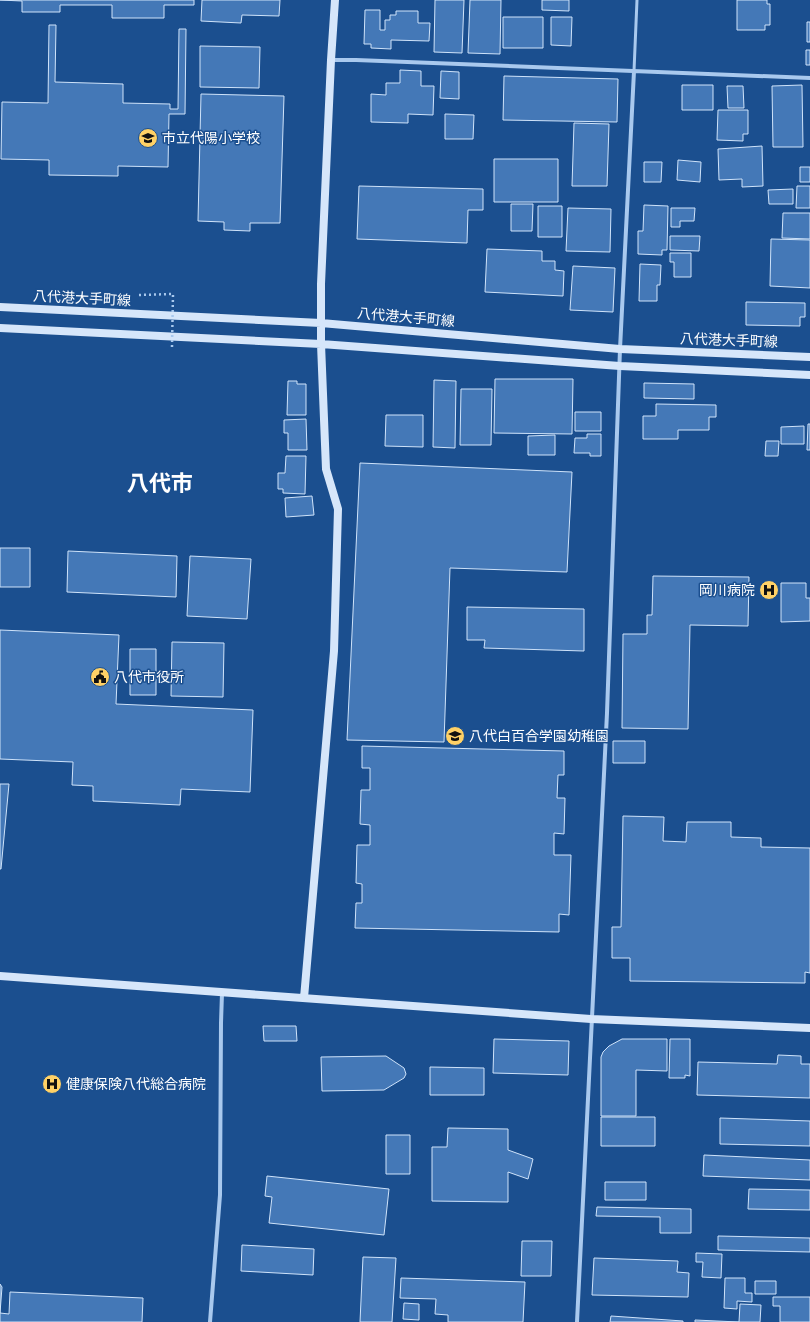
<svg xmlns="http://www.w3.org/2000/svg" width="810" height="1322" font-family="Figtree,'Noto Sans JP',sans-serif">
	<style>
		.building { fill: #4478b7; stroke: #cfe3fa }
		.lines { fill: none; stroke-linecap: round; stroke-linejoin: round }
		.path { stroke: #a9c9ee; stroke-width: 2.5; stroke-dasharray: 2 3; stroke-linecap: butt }
		.lane { stroke: #a9c9ee; stroke-width: 3 }
		.street { stroke: #a9c9ee; stroke-width: 4 }
		.secondary { stroke: #d6e6fa; stroke-width: 8 }
		.path-bridge { stroke: #a9c9ee; stroke-width: 2.5; stroke-dasharray: 2 3; stroke-linecap: butt }
		.labels { text-anchor: middle; stroke-width: 3; stroke-linejoin: round; paint-order: stroke }
		.poi-label { font-size: 14px; fill: #fff; stroke: #1b4f8f; text-anchor: start }
		.street-label { font-size: 14px; fill: #fff; stroke: #1b4f8f }
		.town-label { font-size: 22px; font-weight: bold; fill: #fff; stroke: #1b4f8f }
	</style>
	<rect width="100%" height="100%" fill="#1b4f8f"/>
	<path class="building" d="M 0,0 L 194,0 L 194,5 L 164,5 L 164,18 L 112,18 L 112,5 L 60,5 L 60,12 L 22,12 L 22,1 Z
		M 202,0 L 280,0 L 279,16 L 242,15 L 241,23 L 201,21 Z
		M 435,0 L 464,0 L 462,53 L 434,52 Z
		M 470,0 L 501,0 L 500,54 L 468,53 Z
		M 542,0 L 569,0 L 569,11 L 542,10 Z
		M 737,0 L 767,0 L 767,4 L 770,4 L 770,25 L 765,25 L 765,30 L 737,30 Z
		M 365,10 L 380,10 L 380,30 L 385,30 L 385,20 L 390,20 L 390,15 L 396,15 L 396,11 L 418,11 L 418,23 L 430,23 L 429,41 L 391,40 L 391,49 L 371,48 L 371,44 L 364,44 Z
		M 503,17 L 543,17 L 543,48 L 503,48 Z
		M 551,17 L 572,17 L 571,46 L 551,45 Z
		M 807,22 L 810,22 L 810,42 L 807,42 Z
		M 49,25 L 56,25 L 55,82 L 123,84 L 123,103 L 170,104 L 170,109 L 178,109 L 179,29 L 186,29 L 185,114 L 169,114 L 168,167 L 118,166 L 118,176 L 49,175 L 49,160 L 1,159 L 2,102 L 48,103 Z
		M 200,46 L 260,47 L 259,88 L 200,87 Z
		M 806,50 L 810,50 L 810,65 L 806,65 Z
		M 400,70 L 421,71 L 421,86 L 434,86 L 433,115 L 408,114 L 408,123 L 371,122 L 371,94 L 386,95 L 386,83 L 400,83 Z
		M 441,71 L 459,72 L 459,99 L 440,98 Z
		M 504,76 L 618,79 L 617,122 L 503,120 Z
		M 682,85 L 713,85 L 713,110 L 682,110 Z
		M 802,85 L 803,147 L 773,147 L 772,86 Z
		M 727,86 L 743,86 L 744,108 L 728,108 Z
		M 201,94 L 284,96 L 280,223 L 250,223 L 250,231 L 224,230 L 224,222 L 198,221 Z
		M 718,110 L 748,110 L 748,134 L 743,134 L 743,141 L 717,140 Z
		M 445,114 L 474,115 L 473,139 L 445,139 Z
		M 574,123 L 609,124 L 607,186 L 572,186 Z
		M 762,146 L 763,186 L 742,187 L 742,179 L 719,180 L 718,149 Z
		M 494,159 L 558,159 L 558,202 L 494,202 Z
		M 678,160 L 701,162 L 700,182 L 677,180 Z
		M 644,162 L 662,162 L 661,182 L 644,182 Z
		M 800,167 L 810,167 L 810,182 L 800,182 Z
		M 359,186 L 483,189 L 483,210 L 468,210 L 467,243 L 357,239 Z
		M 797,186 L 810,186 L 810,208 L 796,208 Z
		M 793,189 L 793,204 L 769,204 L 768,190 Z
		M 511,204 L 533,204 L 532,231 L 511,231 Z
		M 644,205 L 668,206 L 667,250 L 662,250 L 662,255 L 638,254 L 638,231 L 643,231 Z
		M 538,206 L 562,206 L 562,237 L 538,237 Z
		M 568,208 L 611,209 L 610,252 L 566,251 Z
		M 671,208 L 695,208 L 694,221 L 680,221 L 680,227 L 671,227 Z
		M 783,213 L 810,213 L 810,239 L 782,238 Z
		M 670,236 L 700,236 L 699,251 L 670,250 Z
		M 771,239 L 810,240 L 810,288 L 770,286 Z
		M 487,249 L 542,251 L 542,261 L 555,261 L 555,270 L 564,271 L 563,296 L 485,292 Z
		M 670,253 L 691,253 L 691,277 L 674,277 L 674,262 L 670,262 Z
		M 640,264 L 661,265 L 660,285 L 657,285 L 657,301 L 639,301 Z
		M 573,266 L 615,268 L 613,312 L 570,310 Z
		M 746,302 L 805,303 L 805,317 L 800,317 L 800,326 L 746,325 Z
		M 495,379 L 573,379 L 572,434 L 494,433 Z
		M 434,380 L 456,381 L 455,448 L 433,447 Z
		M 288,381 L 297,381 L 297,384 L 306,384 L 306,415 L 287,415 Z
		M 644,383 L 694,384 L 694,399 L 644,398 Z
		M 461,389 L 492,389 L 491,445 L 460,445 Z
		M 656,404 L 716,405 L 716,417 L 709,417 L 709,430 L 678,430 L 678,439 L 643,439 L 643,416 L 656,416 Z
		M 575,412 L 601,412 L 601,431 L 575,431 Z
		M 386,415 L 423,415 L 423,447 L 385,446 Z
		M 306,419 L 307,450 L 288,450 L 288,433 L 284,433 L 284,420 Z
		M 808,424 L 810,424 L 810,450 L 807,450 Z
		M 804,426 L 804,444 L 781,444 L 781,427 Z
		M 587,434 L 601,434 L 601,456 L 590,456 L 590,453 L 574,453 L 575,438 L 587,438 Z
		M 555,435 L 555,455 L 528,455 L 528,436 Z
		M 766,441 L 779,441 L 778,456 L 765,456 Z
		M 286,456 L 306,456 L 305,494 L 283,493 L 283,489 L 278,489 L 278,473 L 285,473 Z
		M 360,463 L 572,472 L 567,572 L 450,568 L 444,742 L 347,740 Z
		M 312,496 L 314,515 L 286,517 L 285,498 Z
		M 0,548 L 30,548 L 30,587 L 0,587 Z
		M 68,551 L 177,556 L 176,597 L 67,592 Z
		M 190,556 L 251,559 L 247,619 L 187,616 Z
		M 653,576 L 749,577 L 748,626 L 690,625 L 688,729 L 622,728 L 623,634 L 647,634 L 647,615 L 652,615 Z
		M 781,583 L 806,583 L 806,598 L 810,598 L 810,621 L 781,622 Z
		M 467,607 L 584,609 L 584,651 L 484,648 L 485,640 L 467,640 Z
		M 0,630 L 119,635 L 116,704 L 253,710 L 250,792 L 181,789 L 180,805 L 93,801 L 93,786 L 72,785 L 73,762 L 0,759 Z
		M 172,642 L 224,643 L 223,697 L 171,696 Z
		M 130,649 L 156,649 L 156,695 L 130,695 Z
		M 613,741 L 645,741 L 645,763 L 613,763 Z
		M 362,746 L 564,751 L 564,775 L 558,775 L 557,798 L 565,798 L 564,834 L 554,833 L 554,855 L 571,855 L 569,915 L 559,914 L 559,932 L 355,928 L 356,903 L 362,903 L 362,884 L 356,883 L 357,845 L 370,845 L 370,825 L 360,824 L 361,790 L 370,790 L 370,768 L 362,768 Z
		M 0,784 L 9,784 L 1,869 L 0,869 Z
		M 623,816 L 664,817 L 663,841 L 686,842 L 687,822 L 731,822 L 731,837 L 761,838 L 761,847 L 810,848 L 810,973 L 805,972 L 805,983 L 630,981 L 630,958 L 612,958 L 612,927 L 621,927 Z
		M 263,1026 L 296,1026 L 297,1041 L 264,1041 Z
		M 494,1039 L 569,1041 L 568,1075 L 493,1073 Z
		M 622,1039 L 667,1039 L 667,1071 L 636,1070 L 636,1116 L 601,1116 L 601,1057 L 603,1052 L 609,1046 Z
		M 670,1039 L 690,1039 L 690,1076 L 685,1075 L 685,1078 L 669,1078 Z
		M 778,1055 L 801,1056 L 801,1064 L 810,1064 L 810,1098 L 697,1095 L 698,1062 L 777,1064 Z
		M 386,1056 L 404,1068 L 406,1074 L 404,1078 L 384,1090 L 322,1091 L 321,1057 Z
		M 430,1067 L 484,1068 L 484,1095 L 430,1095 Z
		M 601,1117 L 655,1117 L 655,1146 L 601,1146 Z
		M 720,1118 L 810,1121 L 810,1146 L 720,1144 Z
		M 448,1128 L 508,1129 L 508,1150 L 533,1159 L 528,1179 L 508,1172 L 508,1202 L 432,1201 L 432,1147 L 447,1147 Z
		M 386,1135 L 410,1135 L 410,1174 L 386,1174 Z
		M 704,1155 L 810,1160 L 810,1180 L 703,1176 Z
		M 267,1176 L 389,1189 L 384,1235 L 269,1223 L 272,1197 L 265,1196 Z
		M 605,1182 L 646,1182 L 646,1200 L 605,1200 Z
		M 749,1189 L 810,1190 L 810,1210 L 748,1209 Z
		M 597,1207 L 691,1209 L 691,1233 L 660,1233 L 660,1217 L 596,1216 Z
		M 718,1236 L 810,1238 L 810,1252 L 718,1250 Z
		M 522,1241 L 552,1241 L 551,1276 L 521,1276 Z
		M 242,1245 L 314,1249 L 313,1275 L 241,1271 Z
		M 696,1253 L 722,1254 L 721,1278 L 702,1277 L 703,1262 L 696,1262 Z
		M 363,1257 L 396,1258 L 392,1322 L 360,1322 Z
		M 594,1258 L 678,1261 L 677,1272 L 689,1273 L 688,1297 L 592,1295 Z
		M 401,1278 L 525,1282 L 523,1322 L 448,1322 L 448,1315 L 435,1314 L 436,1299 L 400,1298 Z
		M 725,1278 L 745,1278 L 745,1293 L 752,1293 L 752,1302 L 737,1301 L 737,1309 L 724,1308 Z
		M 755,1281 L 776,1281 L 776,1294 L 755,1294 Z
		M 0,1284 L 2,1287 L 0,1313 L 9,1314 L 10,1292 L 143,1298 L 142,1322 L 0,1322 Z
		M 773,1297 L 810,1297 L 810,1322 L 780,1322 L 780,1306 L 773,1306 Z
		M 404,1303 L 419,1304 L 419,1320 L 403,1319 Z
		M 740,1304 L 761,1305 L 760,1322 L 695,1322 L 695,1320 L 739,1322 Z
		M 611,1316 L 683,1321 L 683,1322 L 610,1322 Z"/>
	<g class="lines">
		<path class="path" d="M 139,295 L 173,294"/>
		<path class="lane" d="M 634,71 L 637,0"/>
		<path class="street" d="M 331,60 L 356,60 L 810,78
			M 210,1322 L 220,1195 L 221,1023 L 222,993
			M 577,1322 L 607,713 L 620,349 L 634,71"/>
		<path class="secondary" d="M 0,307 L 321,323 L 620,349 L 810,357
			M 0,328 L 321,344 L 620,366 L 810,375
			M 0,976 L 591,1019 L 810,1028
			M 304,998 L 334,651 L 338,509 L 326,469 L 321,344 L 321,284 L 331,60 L 335,0"/>
		<path class="path-bridge" d="M 172,347 L 173,294"/>
	</g>
	<defs>
		<g id="school-disc" transform="scale(1)"><circle r="9.5" fill="#ffd166" stroke="#1b4f8f"/><path d="M0-5L7-2L0 1L-7-2ZM-4 1L0 2.5L4 1V4Q0 6-4 4Z" fill="#111"/></g>
		<g id="hospital-disc" transform="scale(1)"><circle r="9.5" fill="#ffd166" stroke="#1b4f8f"/><path d="M-5-5h3v3.5h4V-5h3V5h-3V1.5h-4V5h-3Z" fill="#111"/></g>
		<g id="civic-disc" transform="scale(1)"><circle r="9.5" fill="#ffd166" stroke="#1b4f8f"/><path d="M-.6-6.5H3V-4.5H.6V-3L4-1V1h2V6H-6V1h2V-1L-.6-3ZM-1.2 2.5V6h2.4V2.5Z" fill="#111"/></g>
	</defs>
	<g fill-rule="evenodd">
		<use href="#school-disc" x="148" y="138"/>
		<use href="#hospital-disc" x="769" y="590"/>
		<use href="#civic-disc" x="100" y="677"/>
		<use href="#school-disc" x="455" y="736"/>
		<use href="#hospital-disc" x="52" y="1084"/>
	</g>
	<g class="labels">
		<g class="poi-label">
			<text x="162" y="143">市立代陽小学校</text>
			<text x="755" y="595" text-anchor="end">岡川病院</text>
			<text x="114" y="682">八代市役所</text>
			<text x="469" y="741">八代白百合学園幼稚園</text>
			<text x="66" y="1089">健康保険八代総合病院</text>
		</g>
		<g class="street-label">
			<text transform="translate(82 298) rotate(3)" y="5">八代港大手町線</text>
			<text transform="translate(406 317) rotate(5)" y="5">八代港大手町線</text>
			<text transform="translate(729 340) rotate(2)" y="5">八代港大手町線</text>
		</g>
		<g class="town-label">
			<text x="160" y="491">八代市</text>
		</g>
	</g>
</svg>
